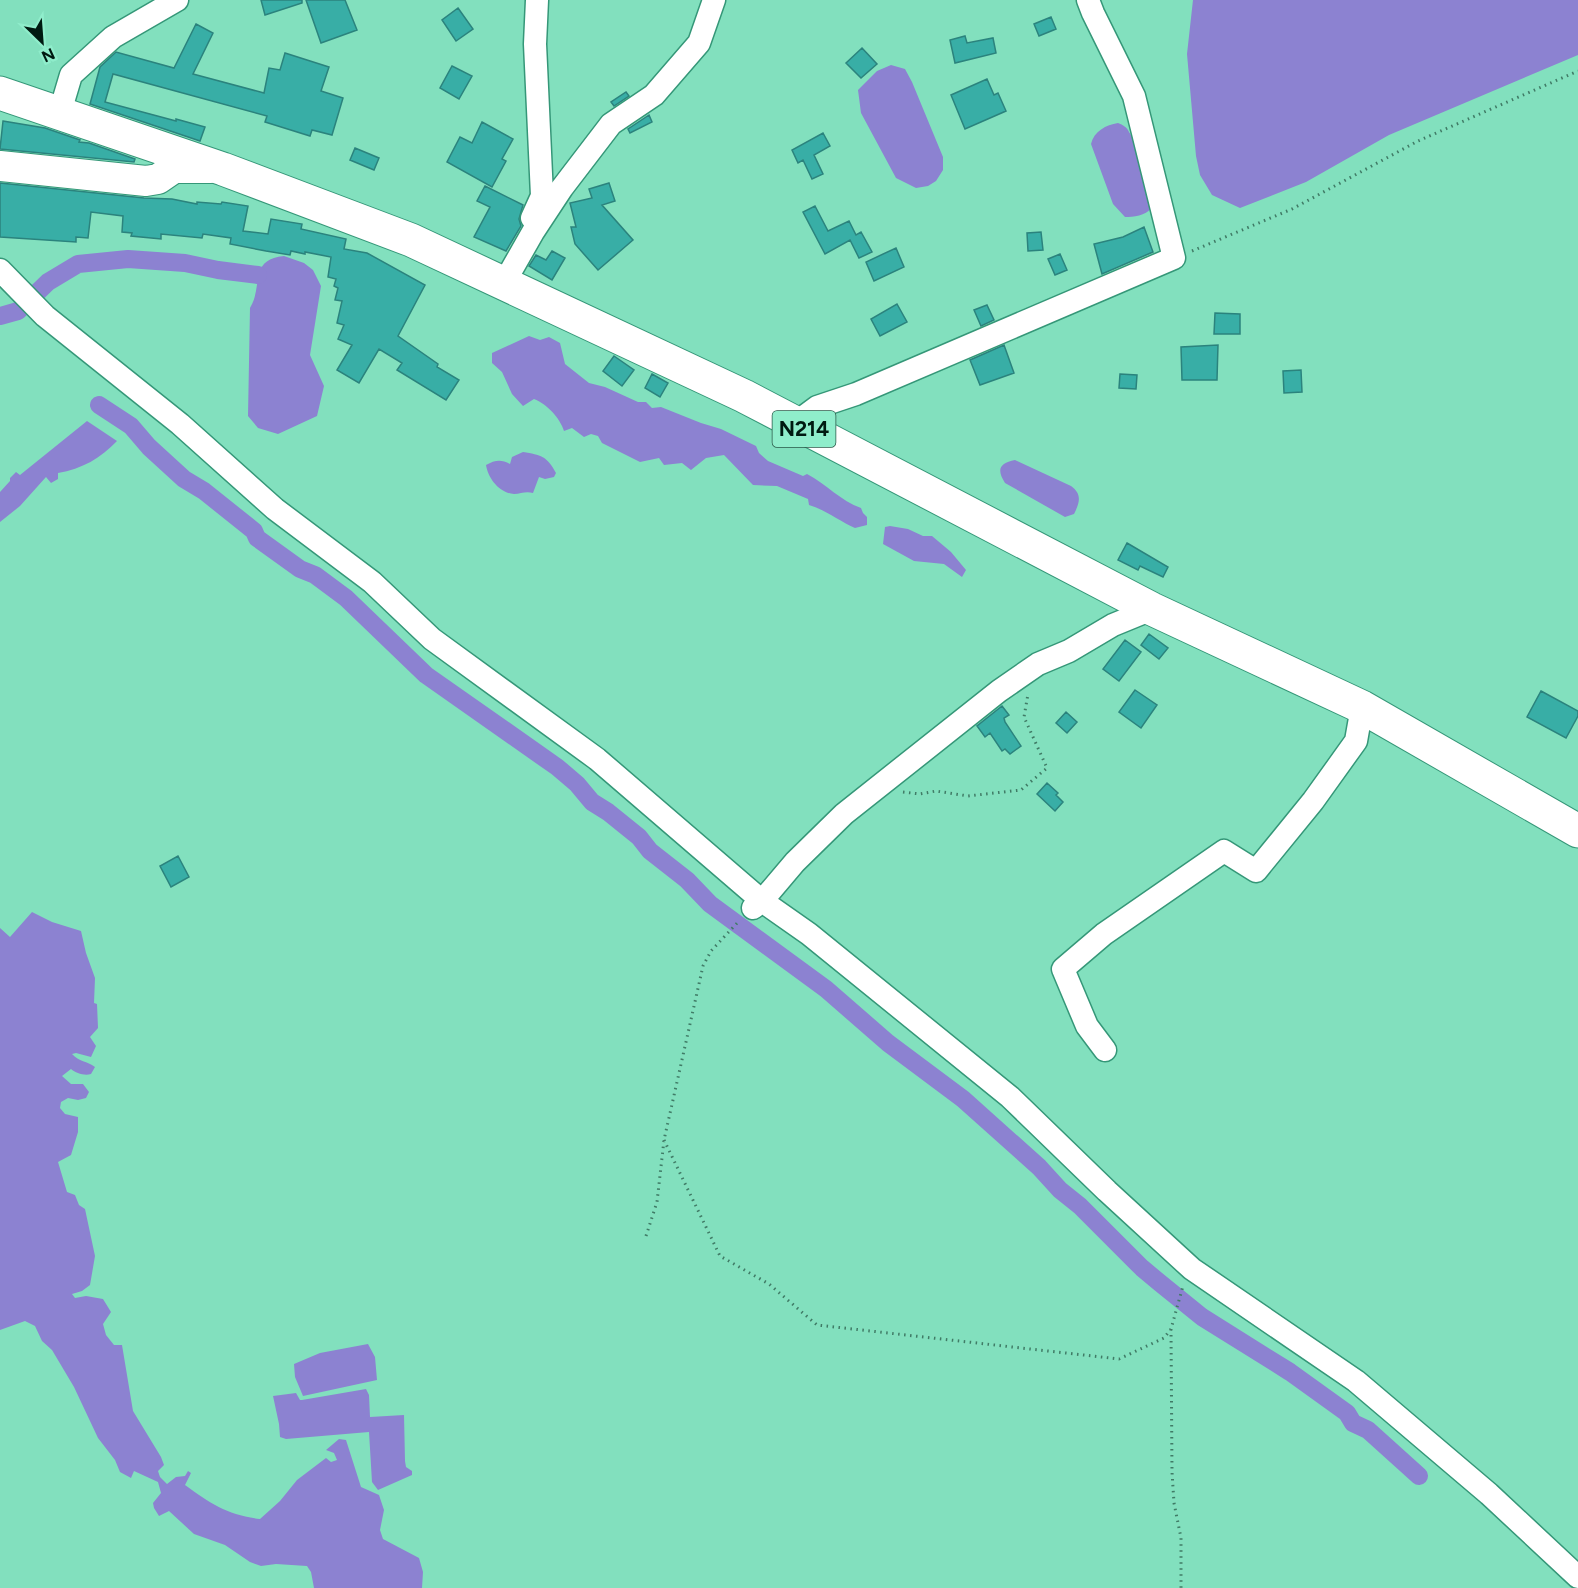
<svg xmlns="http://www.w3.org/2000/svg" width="1578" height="1588" font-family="Figtree,sans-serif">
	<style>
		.water { fill: #8c82d1 }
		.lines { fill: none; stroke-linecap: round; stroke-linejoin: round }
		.canal { stroke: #8c82d1; stroke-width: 18 }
		.building { fill: #38aea6; stroke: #2b837d; stroke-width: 1.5 }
		.minor-casing { stroke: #359778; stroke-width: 25 }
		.major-casing { stroke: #359778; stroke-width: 32 }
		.highway-casing { stroke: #359778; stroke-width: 35 }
		.path { stroke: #407b66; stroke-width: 3; stroke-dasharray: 1.5 4.5; stroke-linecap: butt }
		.minor { stroke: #fff; stroke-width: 22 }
		.major { stroke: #fff; stroke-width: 30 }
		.highway { stroke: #fff; stroke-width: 33 }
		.labels { text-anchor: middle; stroke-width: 6; stroke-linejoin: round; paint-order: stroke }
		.shield { fill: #8fedcb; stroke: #2b5949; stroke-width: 1.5 }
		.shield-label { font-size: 21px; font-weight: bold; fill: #001a11 }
	</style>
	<rect width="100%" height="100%" fill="#82e0be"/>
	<path class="water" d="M 1193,0 L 1578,0 L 1578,55 L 1389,135 L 1306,182 L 1240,208 L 1212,195 L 1200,175 L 1196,156 L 1187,54 Z
		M 891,65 L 905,69 L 912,82 L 943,157 L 943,170 L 936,181 L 928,186 L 916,188 L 896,178 L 861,113 L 858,90 L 877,71 Z
		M 1118,123 C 1123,125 1127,127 1129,132 C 1136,142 1157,200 1151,208 C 1146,216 1133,217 1125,217 L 1113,204 L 1091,144 C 1094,131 1106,125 1118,123 Z
		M 284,256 L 304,263 L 313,270 L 321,286 L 310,355 L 324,386 L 317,416 L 278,434 L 258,428 L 248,416 L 250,308 C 264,285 248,260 284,256 Z
		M 529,336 L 540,340 L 549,337 L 560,343 L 565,364 L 589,383 L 605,387 L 638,402 L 646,402 L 652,408 L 661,407 L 701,423 L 721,429 L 756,446 L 759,453 L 768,461 L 803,476 L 807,474 C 826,484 841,501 861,508 L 863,513 L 867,517 L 867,525 L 855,528 C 839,521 826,510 809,505 L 808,499 L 777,486 L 753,485 L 724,455 L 706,458 L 691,470 L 682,463 L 664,465 L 659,458 L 640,462 L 602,443 L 598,436 L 591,434 L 584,437 L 572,428 L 564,431 C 560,418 547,404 534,399 L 523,406 L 512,394 L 502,372 L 492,363 L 492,353 Z
		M 87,421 L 117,441 C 101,458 82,469 58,473 L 58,479 L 51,483 L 46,477 L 20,506 L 0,522 L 0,492 L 10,481 L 10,478 L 16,472 L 20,475 Z
		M 523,452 C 541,455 547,456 556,473 L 554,477 L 545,479 L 539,477 L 533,493 C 525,491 521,494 514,494 C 499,493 488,478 486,465 C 495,460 501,459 510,464 L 512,457 Z
		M 1015,460 L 1071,486 C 1082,494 1080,502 1074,514 L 1065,517 L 1005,483 C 996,469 1000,463 1015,460 Z
		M 890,526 L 908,529 L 923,536 L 932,536 L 951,552 L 966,570 L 962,577 L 944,564 L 914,561 L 883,544 L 885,527 Z
		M 32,912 L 52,922 L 81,931 L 86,953 L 95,978 L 94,1003 L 97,1004 L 98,1028 L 90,1037 L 96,1046 L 91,1057 L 76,1053 L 72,1054 C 79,1062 87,1061 95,1067 L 91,1074 C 84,1076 76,1073 71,1069 L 62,1076 L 71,1084 L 83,1084 L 89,1092 L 86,1098 L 78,1100 L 68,1098 L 61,1102 L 60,1108 L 65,1114 L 78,1117 L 78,1132 L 71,1155 L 58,1162 L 67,1192 L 75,1195 L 79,1205 L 85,1209 L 95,1256 L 90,1285 L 82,1291 L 72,1294 L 75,1298 L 86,1296 L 103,1299 L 111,1312 L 103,1324 L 106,1335 L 114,1345 L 122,1345 L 133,1411 L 161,1457 L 164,1465 L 158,1471 L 160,1477 L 167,1484 L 176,1477 L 185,1476 L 188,1471 L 191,1473 L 185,1485 C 211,1504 228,1515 260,1519 L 280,1501 L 297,1480 L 326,1458 L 331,1462 L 337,1460 L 334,1453 L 326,1450 L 339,1439 L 346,1440 L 361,1487 L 379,1495 L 384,1510 L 380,1530 L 383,1539 L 419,1558 L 423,1572 L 422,1588 L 314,1588 L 311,1572 L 307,1566 L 276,1564 L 261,1566 L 250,1562 L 225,1545 L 194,1534 L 169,1511 L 159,1516 L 154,1508 L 153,1503 L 161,1493 L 158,1482 L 134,1471 L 131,1478 L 120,1472 L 115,1460 L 98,1438 L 74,1387 L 52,1350 L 42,1341 L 35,1326 L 25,1321 L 0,1330 L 0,928 L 10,937 Z
		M 368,1344 L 375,1357 L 377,1380 L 303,1396 L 295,1377 L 294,1364 L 320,1353 Z
		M 366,1389 L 369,1395 L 370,1417 L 404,1415 L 405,1461 L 406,1467 L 412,1471 L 412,1475 L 378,1490 L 372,1482 L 369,1432 L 286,1439 L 280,1437 L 279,1424 L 273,1396 L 296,1393 L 300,1400 L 302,1400 Z"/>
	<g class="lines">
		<path class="canal" d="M 0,316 L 18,311 L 48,282 L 78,264 L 128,259 L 185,263 L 218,270 L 258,275
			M 99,405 L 131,426 L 149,447 L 184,479 L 204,491 L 254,531 L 257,538 L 300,569 L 315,575 L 346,598 L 426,675 L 557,767 L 577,784 L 592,802 L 608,812 L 639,837 L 650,851 L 687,880 L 710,904 L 826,989 L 888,1043 L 963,1099 L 1039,1167 L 1060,1190 L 1080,1206 L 1142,1268 L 1160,1283 L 1202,1317 L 1290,1372 L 1347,1413 L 1353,1423 L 1368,1430 L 1419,1476"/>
	</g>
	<path class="building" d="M 261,0 L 302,0 L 302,3 L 265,15 Z
		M 306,0 L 345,0 L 357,30 L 321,43 Z
		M 458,8 L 473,29 L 456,41 L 442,20 Z
		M 1051,17 L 1056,29 L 1039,36 L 1034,24 Z
		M 196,24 L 213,33 L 193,74 L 264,93 L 269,68 L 280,70 L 285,53 L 329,67 L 321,91 L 343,98 L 332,135 L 312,130 L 310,136 L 265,122 L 267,116 L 113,74 L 105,102 L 176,121 L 176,119 L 205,127 L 200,141 L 90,104 L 100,67 L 116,52 L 174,68 Z
		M 965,36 L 967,43 L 993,38 L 996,53 L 955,63 L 950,40 Z
		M 862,48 L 877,64 L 861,78 L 846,63 Z
		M 452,66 L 472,76 L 459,99 L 440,88 Z
		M 987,79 L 994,95 L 998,93 L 1006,111 L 965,129 L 951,95 Z
		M 626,92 L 629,96 L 614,106 L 611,102 Z
		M 649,115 L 652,122 L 630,133 L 628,129 Z
		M 3,121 L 45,128 L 80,140 L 79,142 L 89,143 L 135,159 L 134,162 L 0,149 Z
		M 482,122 L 513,139 L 502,159 L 506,161 L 492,187 L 447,162 L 460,137 L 472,143 Z
		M 823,133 L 830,146 L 814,155 L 823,174 L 812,179 L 803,160 L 798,163 L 792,150 Z
		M 355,148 L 379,158 L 374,170 L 350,160 Z
		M 0,183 L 144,198 L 172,199 L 197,204 L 197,202 L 221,204 L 222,202 L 248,206 L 243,231 L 268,234 L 271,219 L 302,224 L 301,229 L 346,239 L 344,249 L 367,253 L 425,285 L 398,336 L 438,364 L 437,367 L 459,380 L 446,400 L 397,370 L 402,363 L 379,349 L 359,383 L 337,370 L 352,345 L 338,339 L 344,325 L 337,323 L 342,301 L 335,300 L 338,288 L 334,286 L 336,279 L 328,277 L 331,257 L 305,252 L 305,254 L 291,251 L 290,255 L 266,251 L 230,244 L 231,238 L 203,234 L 202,238 L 161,234 L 161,239 L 131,236 L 132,233 L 122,232 L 123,216 L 91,212 L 88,238 L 76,237 L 76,242 L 0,237 Z
		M 609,183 L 615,201 L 602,205 L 633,240 L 598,270 L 575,244 L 571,227 L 576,227 L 570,203 L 592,198 L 589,189 Z
		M 485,186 L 523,205 L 519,219 L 521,226 L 506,251 L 474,237 L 490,207 L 477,201 Z
		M 815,206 L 828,231 L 849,221 L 856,235 L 861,232 L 872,252 L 859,258 L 850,240 L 825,254 L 803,212 Z
		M 1144,227 L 1153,252 L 1102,274 L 1094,244 L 1123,237 Z
		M 1041,232 L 1043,250 L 1028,251 L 1027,233 Z
		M 896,248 L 904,267 L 874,281 L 866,262 Z
		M 552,251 L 565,258 L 552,280 L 529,266 L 536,255 L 546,260 Z
		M 1060,254 L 1067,270 L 1055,275 L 1048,259 Z
		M 897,304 L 907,322 L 880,336 L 871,319 Z
		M 987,305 L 994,320 L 981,326 L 974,310 Z
		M 1215,313 L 1240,314 L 1240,334 L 1214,334 Z
		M 1004,345 L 1014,373 L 980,385 L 970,360 Z
		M 1218,345 L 1217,380 L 1182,380 L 1181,347 Z
		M 614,356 L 634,370 L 622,386 L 603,371 Z
		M 1301,370 L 1302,392 L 1284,393 L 1283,371 Z
		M 652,374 L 668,383 L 660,397 L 645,388 Z
		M 1120,374 L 1137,375 L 1136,389 L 1119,388 Z
		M 1127,543 L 1168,567 L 1163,577 L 1140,566 L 1138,570 L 1118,560 Z
		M 1149,634 L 1168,648 L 1159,659 L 1141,645 Z
		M 1125,640 L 1141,652 L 1119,681 L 1103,669 Z
		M 1135,690 L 1157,705 L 1141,728 L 1119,712 Z
		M 1541,691 L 1578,711 L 1578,716 L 1566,738 L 1527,717 Z
		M 1002,706 L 1009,715 L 1004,718 L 1005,722 L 1021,746 L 1010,754 L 1005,749 L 1002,751 L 990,733 L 985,737 L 977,726 Z
		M 1066,712 L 1077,722 L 1067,733 L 1056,723 Z
		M 1047,783 L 1058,793 L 1056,795 L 1063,802 L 1055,811 L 1037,794 Z
		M 178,856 L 189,877 L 171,887 L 160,866 Z"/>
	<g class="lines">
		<g class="minor-casing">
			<path id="minor" d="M 60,112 L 71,75 L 113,37 L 177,0
				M 532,218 L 542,196 L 535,44 L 537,0
				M 0,270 L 45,316 L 180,424 L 275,509 L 372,582 L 432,639 L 597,759 L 762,901 L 809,934 L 1010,1097 L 1107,1191 L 1192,1269 L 1356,1381 L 1489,1494 L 1578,1577
				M 504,283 L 533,232 L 562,188 L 611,124 L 654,95 L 699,43 L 714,0
				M 794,424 L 817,407 L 856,394 L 1174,258 L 1134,96 L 1093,13 L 1088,0
				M 753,908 L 762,901 L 795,862 L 844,814 L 999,691 L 1038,664 L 1069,651 L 1113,625 L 1152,609
				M 1105,1050 L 1087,1026 L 1063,969 L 1104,934 L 1224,851 L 1256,871 L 1313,801 L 1356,741 L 1362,707"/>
		</g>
		<g class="major-casing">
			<path id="major" d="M 0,166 L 146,181 L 158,179 L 174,168 L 211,168"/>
		</g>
		<g class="highway-casing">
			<path id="highway" d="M 0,93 L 223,169 L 411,240 L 744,396 L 1152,609 L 1362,707 L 1578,831"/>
		</g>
		<path class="path" d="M 1192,251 L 1292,209 L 1418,141 L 1578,71
			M 903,792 L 920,794 L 936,791 L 968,796 L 1021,790 L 1047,768 L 1024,717 L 1028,694
			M 664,1140 L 720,1256 L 769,1284 L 817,1325 L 1119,1359 L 1164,1338 L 1171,1329 L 1183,1286
			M 646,1236 L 657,1202 L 664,1140 L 703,966 L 711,951 L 739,921
			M 1171,1329 L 1172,1472 L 1174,1503 L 1181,1538 L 1181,1588"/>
		<use href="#minor" class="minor"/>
		<use href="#major" class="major"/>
		<use href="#highway" class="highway"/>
	</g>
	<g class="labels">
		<rect class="shield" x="772.5" y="411" width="63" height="36" rx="4.5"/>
		<g class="shield-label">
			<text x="804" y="436">N214</text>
		</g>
	</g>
	<g transform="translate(42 42) rotate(155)" stroke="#8fedcb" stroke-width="4.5" paint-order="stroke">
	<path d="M0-4.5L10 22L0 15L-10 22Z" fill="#001a11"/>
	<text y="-9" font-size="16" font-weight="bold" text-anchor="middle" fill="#001a11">N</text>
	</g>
</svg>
